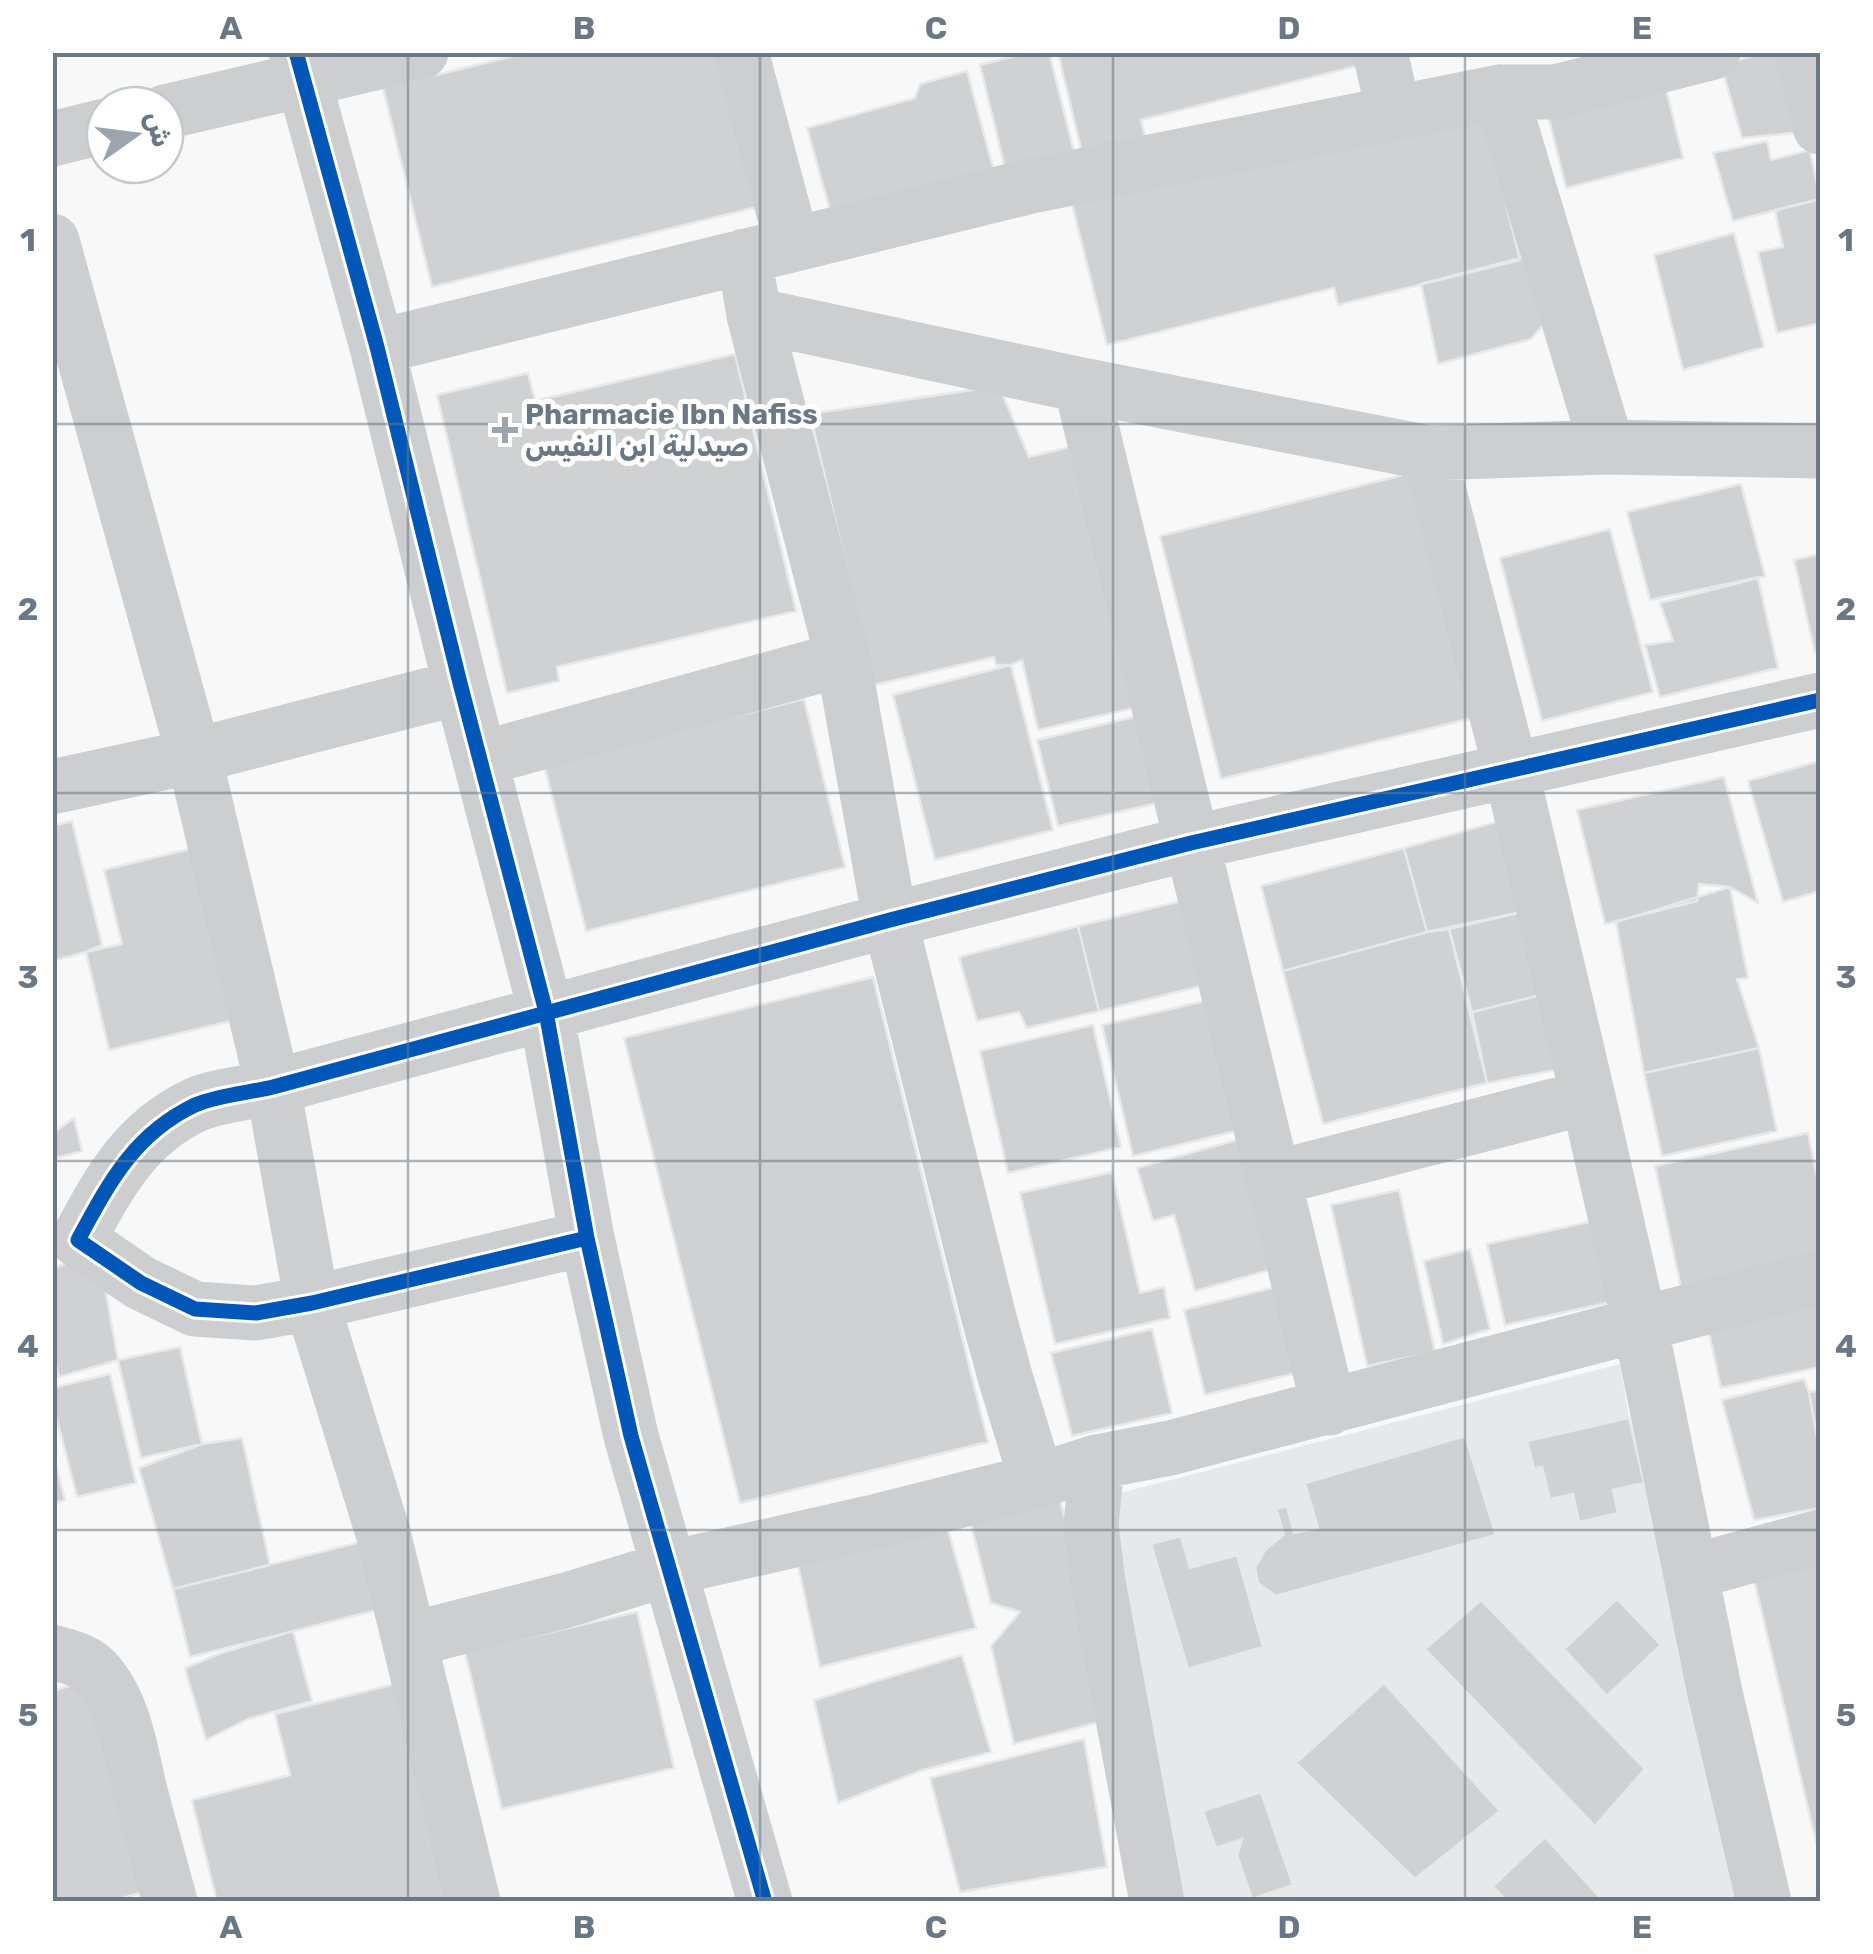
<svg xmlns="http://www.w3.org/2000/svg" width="1873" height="1954" font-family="Rubik,'Noto Naskh Arabic',sans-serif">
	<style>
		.built { fill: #e7e8e9 }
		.building { fill: #cfd1d2; stroke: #e8e8e8; stroke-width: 2.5 }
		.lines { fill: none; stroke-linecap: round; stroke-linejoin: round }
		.minor { stroke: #cdcecf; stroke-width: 55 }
		.cycleway-casing { stroke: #fff; stroke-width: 21 }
		.cycleway { stroke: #0057b8; stroke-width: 15 }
		.grid { fill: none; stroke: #6a7886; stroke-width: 2.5; stroke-opacity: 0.55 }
		.poi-dot { fill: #9ca5ae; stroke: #fff; stroke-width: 4 }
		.labels { text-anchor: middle; stroke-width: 10; stroke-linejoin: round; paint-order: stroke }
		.poi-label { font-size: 28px; font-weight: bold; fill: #6a7886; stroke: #fff; text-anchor: start }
		.neatline { fill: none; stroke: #6a7886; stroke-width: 4 }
		.grid-label { font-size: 32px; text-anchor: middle; font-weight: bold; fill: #6a7886 }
	</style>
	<rect width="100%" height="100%" fill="#f8f8f8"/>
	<path class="built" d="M 1620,1364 L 1629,1418 L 1743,1901 L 1180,1901 L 1074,1505 Z"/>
	<path class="building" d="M 530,52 L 735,52 L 777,202 L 432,287 L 383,88 Z
		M 1030,52 L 1049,52 L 1077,164 L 1008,181 L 980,65 Z
		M 1077,52 L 1371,52 L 1373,62 L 1141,120 L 1145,137 L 1082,153 L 1059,57 Z
		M 1766,52 L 1781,52 L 1802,132 L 1742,138 L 1721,65 Z
		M 967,71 L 996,179 L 834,224 L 807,128 L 915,98 L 920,84 Z
		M 1664,81 L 1683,158 L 1566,188 L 1547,111 Z
		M 1480,101 L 1520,260 L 1338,305 L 1334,288 L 1107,345 L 1072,204 Z
		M 1767,141 L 1771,160 L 1810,150 L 1820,199 L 1733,221 L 1713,153 Z
		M 1820,199 L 1820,323 L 1777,333 L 1758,252 L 1783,247 L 1775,210 Z
		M 1734,233 L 1764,347 L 1683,370 L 1654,255 Z
		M 1536,254 L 1546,322 L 1531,339 L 1438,364 L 1421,284 Z
		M 735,354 L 796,611 L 557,667 L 559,681 L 507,693 L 437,395 L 528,373 L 535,401 Z
		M 999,386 L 1029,457 L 1086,443 L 1147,705 L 1038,730 L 1022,660 L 1011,665 L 996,665 L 994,657 L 874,685 L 810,414 Z
		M 1419,471 L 1477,717 L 1221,779 L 1160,536 Z
		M 1741,484 L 1765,576 L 1650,600 L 1627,512 Z
		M 1610,529 L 1653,692 L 1542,721 L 1500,558 Z
		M 1820,554 L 1820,652 L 1815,653 L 1794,560 Z
		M 1758,578 L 1778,668 L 1660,697 L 1645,645 L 1673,641 L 1660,603 Z
		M 1011,665 L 1053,830 L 935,860 L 893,695 Z
		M 804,699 L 845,867 L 586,931 L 544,764 Z
		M 1159,711 L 1179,798 L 1058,826 L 1037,740 Z
		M 1820,761 L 1820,891 L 1783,902 L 1748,781 Z
		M 1724,777 L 1758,903 L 1730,887 L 1699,884 L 1697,901 L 1605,924 L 1577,810 Z
		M 1510,818 L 1531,910 L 1427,932 L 1404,848 Z
		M 72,821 L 102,945 L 86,952 L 52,961 L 52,826 Z
		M 206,845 L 248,1017 L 109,1050 L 86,952 L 122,944 L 104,870 Z
		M 1404,848 L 1427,932 L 1283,971 L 1261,886 Z
		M 1730,887 L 1748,978 L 1737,979 L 1759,1048 L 1644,1073 L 1616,922 Z
		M 1194,898 L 1214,983 L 1099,1011 L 1078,926 Z
		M 1531,910 L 1549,993 L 1472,1012 L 1449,929 Z
		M 1078,926 L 1099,1011 L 1027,1028 L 1019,1012 L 977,1021 L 959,957 Z
		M 1449,929 L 1487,1083 L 1323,1124 L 1283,971 L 1427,932 Z
		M 873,977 L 988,1442 L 740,1503 L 624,1038 Z
		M 1549,993 L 1566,1068 L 1487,1083 L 1472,1012 Z
		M 1213,999 L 1244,1129 L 1133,1156 L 1102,1025 Z
		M 1093,1025 L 1121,1147 L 1008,1173 L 980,1051 Z
		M 1759,1048 L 1777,1131 L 1662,1156 L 1644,1073 Z
		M 74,1118 L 82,1151 L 52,1159 L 52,1129 L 53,1133 Z
		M 1808,1133 L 1820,1192 L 1820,1268 L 1683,1297 L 1655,1166 Z
		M 1251,1136 L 1287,1265 L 1195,1291 L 1174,1215 L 1153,1221 L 1137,1168 Z
		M 1112,1172 L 1140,1293 L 1164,1287 L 1170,1318 L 1055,1344 L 1020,1193 Z
		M 1399,1190 L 1435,1352 L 1367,1366 L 1331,1205 Z
		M 1599,1220 L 1616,1301 L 1505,1325 L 1487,1244 Z
		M 1470,1249 L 1490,1329 L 1443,1344 L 1424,1261 Z
		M 99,1254 L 118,1360 L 59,1377 L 52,1347 L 52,1268 Z
		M 1288,1284 L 1309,1370 L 1205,1395 L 1184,1310 Z
		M 1817,1301 L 1820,1317 L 1820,1367 L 1721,1388 L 1707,1324 Z
		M 1152,1329 L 1172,1413 L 1072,1436 L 1051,1353 Z
		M 180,1347 L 202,1444 L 141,1458 L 118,1360 Z
		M 110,1374 L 136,1483 L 77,1497 L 52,1400 L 52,1388 Z
		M 1804,1379 L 1809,1392 L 1820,1454 L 1820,1508 L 1754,1520 L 1722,1400 Z
		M 1820,1390 L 1820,1454 L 1809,1392 Z
		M 1629,1418 L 1644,1483 L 1613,1490 L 1618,1513 L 1579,1522 L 1573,1494 L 1550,1499 L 1542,1467 L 1534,1469 L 1527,1441 Z
		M 1465,1436 L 1496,1535 L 1276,1596 L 1258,1583 L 1255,1567 L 1265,1550 L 1284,1534 L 1276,1509 L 1287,1506 L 1294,1533 L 1318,1528 L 1305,1483 Z
		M 242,1438 L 270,1565 L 173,1589 L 139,1468 L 202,1444 Z
		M 52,1451 L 65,1500 L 52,1504 Z
		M 1057,1490 L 1081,1576 L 1108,1720 L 1014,1744 L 991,1646 L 1020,1612 L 991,1603 L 968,1513 Z
		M 944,1516 L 976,1628 L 820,1667 L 795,1551 Z
		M 1181,1536 L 1190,1568 L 1237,1555 L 1263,1647 L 1188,1669 L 1151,1544 Z
		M 373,1539 L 389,1607 L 190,1657 L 173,1589 Z
		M 1820,1551 L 1820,1859 L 1751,1567 Z
		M 1617,1599 L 1661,1645 L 1607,1696 L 1564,1649 Z
		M 1481,1600 L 1645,1769 L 1595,1826 L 1425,1649 Z
		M 637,1612 L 674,1768 L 502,1809 L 465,1652 Z
		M 293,1631 L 312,1701 L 248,1719 L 206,1740 L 185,1668 L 219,1654 Z
		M 962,1655 L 991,1752 L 920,1771 L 838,1803 L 814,1700 Z
		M 90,1680 L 147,1891 L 108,1902 L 52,1902 L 52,1691 Z
		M 407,1681 L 463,1902 L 217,1902 L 192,1800 L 290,1775 L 275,1714 Z
		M 1384,1683 L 1500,1811 L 1415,1879 L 1296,1763 Z
		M 1084,1739 L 1107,1867 L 960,1892 L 930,1778 Z
		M 1261,1792 L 1293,1885 L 1252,1899 L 1237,1855 L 1242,1839 L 1216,1848 L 1203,1811 Z
		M 1545,1837 L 1604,1902 L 1507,1902 L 1493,1886 Z"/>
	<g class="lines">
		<path class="minor" d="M 296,52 L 377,347 L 461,687 L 546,1012 L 587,1238 L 631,1436 L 765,1902
			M 741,52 L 792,243
			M 1380,52 L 1394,113
			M 1801,52 L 1820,127
			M 1500,92 L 1607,447
			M 165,112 L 421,52
			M 52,139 L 105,126
			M 52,241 L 194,756 L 273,1087 L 312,1303 L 383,1533 L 473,1902
			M 744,256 L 754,315 L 843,659 L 890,920 L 988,1314 L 1006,1380 L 1037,1481
			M 754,315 L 1081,385 L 1429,453 L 1607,447 L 1820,451
			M 377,347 L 1031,186 L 1500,92 L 1556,92 L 1713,52
			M 1081,385 L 1329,1408
			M 1429,453 L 1511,770 L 1588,1097 L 1640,1324 L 1715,1693 L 1764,1902
			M 480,759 L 843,659
			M 52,787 L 194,756 L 461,687
			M 1272,1179 L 1588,1097
			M 587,1238 L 312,1303 L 256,1313 L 195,1309 L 141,1283 L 78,1240 C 109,1183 134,1134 195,1105 C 218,1095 248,1093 273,1087 L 890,920 L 1191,843 L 1820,700
			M 1097,1462 L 1091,1526 L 1098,1582 L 1157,1902
			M 1691,1572 L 1820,1537
			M 409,1640 L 563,1601 L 671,1568 L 878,1521 L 1037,1481 L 1097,1462 L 1170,1448 L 1820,1277
			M 52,1652 C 71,1657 88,1661 100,1677 C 125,1709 130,1749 139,1787 C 149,1826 160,1864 170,1902"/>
		<g class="cycleway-casing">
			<path id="cycleway" d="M 296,52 L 377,347 L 461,687 L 546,1012 L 587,1238 L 631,1436 L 765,1902
				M 587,1238 L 312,1303 L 256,1313 L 195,1309 L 141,1283 L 78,1240 C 109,1183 134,1134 195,1105 C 218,1095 248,1093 273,1087 L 890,920 L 1191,843 L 1820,700"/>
		</g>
		<use href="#cycleway" class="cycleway"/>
	</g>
	<path class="grid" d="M 408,52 L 408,1902M 760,52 L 760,1902M 1113,52 L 1113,1902M 1465,52 L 1465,1902M 52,424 L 1820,424M 52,793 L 1820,793M 52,1161 L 1820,1161M 52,1530 L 1820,1530"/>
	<path class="poi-dot" d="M500 415h10v10h10v10h-10v10h-10v-10h-10v-10h10z"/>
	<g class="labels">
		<g class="poi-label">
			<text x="525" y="424">Pharmacie Ibn Nafiss<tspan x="525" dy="32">صيدلية ابن النفيس</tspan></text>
		</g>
	</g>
	<rect width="1873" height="1954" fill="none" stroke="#ffffff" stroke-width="110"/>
	<g transform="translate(135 135) rotate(76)"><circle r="48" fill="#ffffff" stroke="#c3c9cf" stroke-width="2.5"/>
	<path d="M0-8L18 38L0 25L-18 38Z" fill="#9ca5ae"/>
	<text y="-15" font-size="28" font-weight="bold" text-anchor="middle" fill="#6a7886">ش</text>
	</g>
	<rect x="55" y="55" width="1763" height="1844" class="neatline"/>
	<g class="grid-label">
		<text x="231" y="39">A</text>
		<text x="584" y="39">B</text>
		<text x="936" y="39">C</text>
		<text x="1289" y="39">D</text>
		<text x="1642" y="39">E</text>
		<text x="28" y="251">1</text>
		<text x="1846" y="251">1</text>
		<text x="28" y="620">2</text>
		<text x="1846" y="620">2</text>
		<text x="28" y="988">3</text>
		<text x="1846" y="988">3</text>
		<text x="28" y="1357">4</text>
		<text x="1846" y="1357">4</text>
		<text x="28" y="1726">5</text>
		<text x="1846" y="1726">5</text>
		<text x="231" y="1938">A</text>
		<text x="584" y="1938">B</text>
		<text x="936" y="1938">C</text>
		<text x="1289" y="1938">D</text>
		<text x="1642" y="1938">E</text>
	</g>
</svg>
